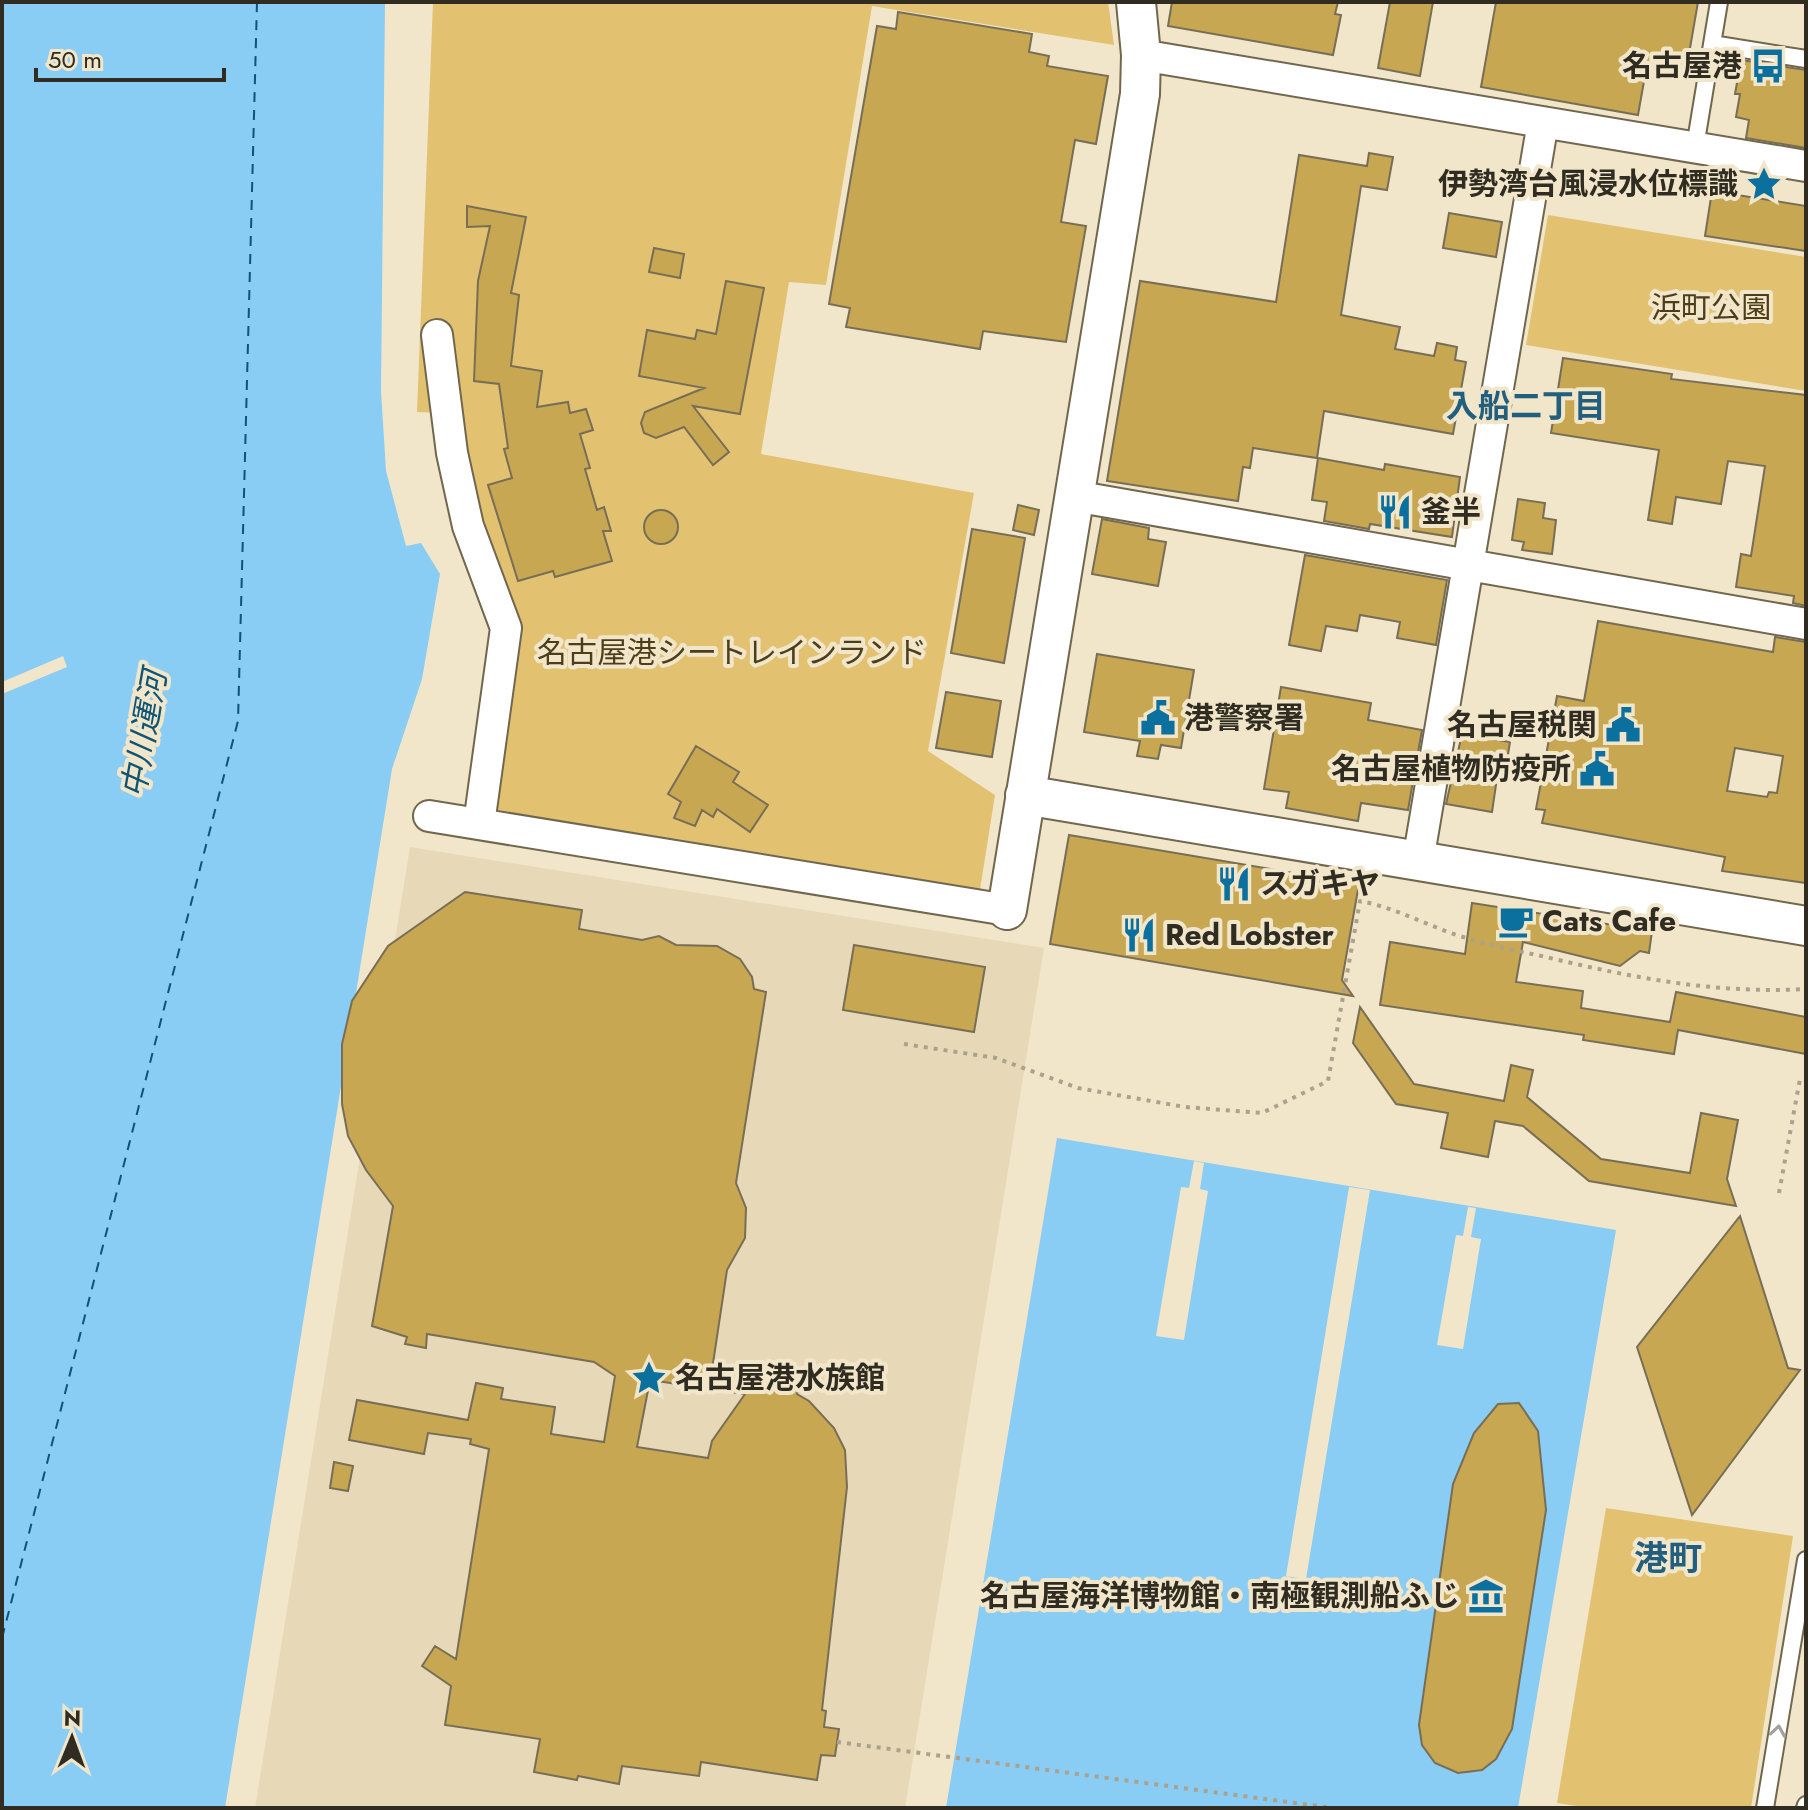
<svg xmlns="http://www.w3.org/2000/svg" width="1808" height="1810" font-family="Jost,'Noto Sans JP',sans-serif">
	<style>
		.built { fill: #e7d9b8 }
		.green { fill: #e2c271 }
		.water { fill: #89ccf4 }
		.pier { fill: #f1e6ca }
		.lines { fill: none; stroke-linecap: round; stroke-linejoin: round }
		.ferry { stroke: #0e5475; stroke-width: 2; stroke-dasharray: 10 8; stroke-linecap: butt }
		.building { fill: #c7a752; stroke: #786e56; stroke-width: 2; fill-rule: evenodd }
		.service-casing { stroke: #71674f; stroke-width: 20 }
		.minor-casing { stroke: #71674f; stroke-width: 34 }
		.tertiary-casing { stroke: #71674f; stroke-width: 42 }
		.path { stroke: #aaa28c; stroke-width: 4; stroke-dasharray: 4 6; stroke-linecap: butt }
		.service { stroke: #fff; stroke-width: 16 }
		.minor { stroke: #fff; stroke-width: 30 }
		.tertiary { stroke: #fff; stroke-width: 38 }
		.oneway { stroke: #a2a09c }
		.labels { text-anchor: middle; stroke-width: 8; stroke-linejoin: round; paint-order: stroke }
		.poi-label { font-size: 30px; font-weight: bold; fill: #302c22; stroke: #f1e6ca; text-anchor: start }
		.park-label { font-size: 30px; fill: #4c3e19; stroke: #f1e6ca }
		.neighbourhood-label { font-size: 32px; font-weight: bold; fill: #225e7e; stroke: #f1e6ca }
		.water-label { font-size: 32px; font-style: italic; fill: #0e5475; stroke: #f1e6ca }
		.quarter-label { font-size: 34px; font-weight: bold; fill: #225e7e; stroke: #f1e6ca }
	</style>
	<rect width="100%" height="100%" fill="#f1e6ca"/>
	<path class="built" d="M 410,847 L 1044,948 L 905,1808 L 255,1808 Z"/>
	<path class="green" d="M 433,2 L 1108,2 L 1114,45 L 872,6 L 826,285 L 789,282 L 761,454 L 974,493 L 928,751 L 995,795 L 979,896 L 494,817 L 520,634 L 443,413 L 417,412 Z
		M 1548,215 L 1806,257 L 1806,391 L 1526,345 Z
		M 1606,1508 L 1793,1536 L 1751,1808 L 1589,1808 L 1557,1803 Z"/>
	<path class="water" d="M 2,2 L 385,2 L 381,391 L 386,471 L 406,546 L 421,543 L 440,574 L 422,679 L 392,769 L 225,1808 L 2,1808 Z
		M 1057,1138 L 1616,1230 L 1518,1808 L 946,1808 Z"/>
	<path class="pier" d="M 63,656 L 67,667 L 2,694 L 2,682 Z
		M 1194,1161 L 1204,1163 L 1200,1189 L 1208,1191 L 1184,1340 L 1156,1336 L 1181,1187 L 1189,1188 Z
		M 1349,1187 L 1370,1190 L 1306,1579 L 1286,1576 Z
		M 1468,1207 L 1476,1208 L 1471,1237 L 1481,1239 L 1463,1349 L 1437,1345 L 1456,1235 L 1463,1236 Z"/>
	<g class="lines">
		<path class="ferry" d="M 2,1638 L 238,721 L 257,2"/>
	</g>
	<path class="building" d="M 1172,2 L 1338,2 L 1335,14 L 1341,15 L 1333,55 L 1168,26 Z
		M 1390,2 L 1433,2 L 1420,76 L 1378,68 Z
		M 1496,2 L 1698,2 L 1685,77 L 1646,70 L 1638,115 L 1481,87 Z
		M 898,12 L 1032,34 L 1029,52 L 1049,56 L 1047,66 L 1108,76 L 1096,144 L 1075,140 L 1061,222 L 1086,226 L 1066,342 L 983,331 L 980,349 L 846,327 L 850,308 L 829,304 L 877,26 L 896,29 Z
		M 1741,60 L 1806,70 L 1806,148 L 1746,138 L 1749,120 L 1736,117 L 1740,94 L 1735,94 Z
		M 1369,153 L 1393,157 L 1387,190 L 1361,186 L 1341,315 L 1400,327 L 1395,349 L 1434,356 L 1437,343 L 1457,347 L 1455,360 L 1466,362 L 1453,434 L 1324,411 L 1317,458 L 1253,448 L 1250,468 L 1243,467 L 1238,501 L 1107,481 L 1140,281 L 1276,302 L 1299,155 L 1367,166 Z
		M 1712,191 L 1806,206 L 1806,251 L 1705,236 Z
		M 467,206 L 526,217 L 511,293 L 519,295 L 511,366 L 542,371 L 537,407 L 568,402 L 570,413 L 586,409 L 593,430 L 580,434 L 590,468 L 585,469 L 597,510 L 604,507 L 611,531 L 603,531 L 612,561 L 555,577 L 553,571 L 518,581 L 488,485 L 512,478 L 504,449 L 508,448 L 499,384 L 474,381 L 478,281 L 490,226 L 467,227 Z
		M 1449,213 L 1502,222 L 1496,257 L 1443,248 Z
		M 654,248 L 684,254 L 680,278 L 649,272 Z
		M 726,281 L 764,288 L 740,414 L 693,406 L 729,452 L 713,465 L 684,427 L 656,438 L 644,433 L 641,423 L 645,412 L 704,388 L 639,376 L 647,330 L 695,339 L 697,330 L 716,334 Z
		M 1563,358 L 1672,374 L 1671,379 L 1806,395 L 1806,606 L 1793,603 L 1794,596 L 1736,587 L 1741,554 L 1751,556 L 1765,466 L 1728,461 L 1721,504 L 1676,497 L 1672,524 L 1648,520 L 1659,450 L 1551,433 Z
		M 1318,458 L 1384,470 L 1385,464 L 1460,477 L 1452,537 L 1370,524 L 1369,529 L 1324,521 L 1327,502 L 1312,500 Z
		M 1518,499 L 1545,503 L 1543,518 L 1556,520 L 1552,554 L 1522,550 L 1524,542 L 1512,540 Z
		M 1018,505 L 1039,510 L 1034,535 L 1013,530 Z
		M644 527a17 17 0 1 1 34 0a17 17 0 1 1-34 0Z
		M 1102,519 L 1149,528 L 1148,539 L 1166,542 L 1158,586 L 1092,574 Z
		M 972,529 L 1025,538 L 1004,663 L 951,653 Z
		M 1305,555 L 1447,580 L 1436,645 L 1397,638 L 1400,622 L 1360,615 L 1357,631 L 1326,626 L 1321,651 L 1289,645 Z
		M 1598,621 L 1773,652 L 1775,637 L 1806,642 L 1806,883 L 1722,871 L 1725,857 L 1542,823 L 1545,810 L 1536,809 L 1557,696 L 1584,701 ZM 1735,748 L 1783,756 L 1777,793 L 1769,792 L 1767,797 L 1727,791 Z
		M 1097,654 L 1194,670 L 1181,748 L 1161,745 L 1158,759 L 1137,756 L 1140,741 L 1084,732 Z
		M 1281,687 L 1371,703 L 1368,720 L 1422,730 L 1408,810 L 1361,803 L 1358,821 L 1286,808 L 1289,792 L 1264,789 Z
		M 946,692 L 1001,701 L 992,757 L 936,748 Z
		M 1462,734 L 1510,742 L 1504,779 L 1497,778 L 1492,812 L 1446,804 Z
		M 696,746 L 739,772 L 733,782 L 768,805 L 750,832 L 717,809 L 713,817 L 702,810 L 695,826 L 674,818 L 681,802 L 668,794 Z
		M 1069,835 L 1359,884 L 1342,980 L 1353,996 L 1050,944 Z
		M 465,892 L 582,910 L 579,929 L 642,940 L 659,936 L 676,945 L 717,946 L 740,959 L 752,977 L 754,989 L 766,992 L 736,1183 L 746,1208 L 745,1238 L 727,1270 L 712,1370 L 747,1374 L 798,1391 L 797,1394 L 809,1401 L 834,1428 L 845,1450 L 847,1487 L 822,1710 L 826,1711 L 824,1727 L 839,1729 L 835,1756 L 821,1755 L 817,1780 L 701,1762 L 699,1776 L 622,1766 L 619,1784 L 578,1776 L 577,1780 L 534,1772 L 540,1739 L 445,1725 L 451,1686 L 422,1666 L 435,1646 L 456,1659 L 489,1449 L 470,1444 L 471,1439 L 428,1433 L 424,1454 L 349,1440 L 357,1400 L 468,1420 L 476,1383 L 503,1388 L 501,1399 L 555,1407 L 551,1434 L 604,1442 L 615,1376 L 594,1362 L 427,1334 L 426,1348 L 405,1344 L 407,1337 L 372,1326 L 393,1206 L 366,1170 L 348,1136 L 342,1104 L 342,1044 L 352,1001 L 388,946 ZM 650,1380 L 745,1394 L 712,1441 L 708,1458 L 637,1447 Z
		M 1472,903 L 1652,931 L 1649,953 L 1640,951 L 1620,966 L 1523,942 L 1516,982 L 1583,991 L 1581,1008 L 1670,1022 L 1676,992 L 1806,1017 L 1806,1054 L 1678,1030 L 1674,1054 L 1583,1040 L 1584,1035 L 1380,1005 L 1390,942 L 1465,954 Z
		M 854,945 L 985,967 L 974,1032 L 843,1010 Z
		M 1360,1007 L 1414,1084 L 1504,1101 L 1511,1065 L 1533,1070 L 1527,1097 L 1601,1159 L 1690,1173 L 1701,1113 L 1738,1120 L 1727,1179 L 1736,1206 L 1589,1181 L 1523,1126 L 1495,1121 L 1488,1157 L 1441,1148 L 1448,1113 L 1396,1104 L 1353,1043 Z
		M 1740,1216 L 1788,1368 L 1800,1370 L 1692,1515 L 1637,1347 Z
		M 1519,1403 L 1538,1431 L 1546,1510 L 1512,1729 L 1496,1759 L 1482,1770 L 1458,1773 L 1435,1763 L 1422,1745 L 1419,1725 L 1453,1484 L 1474,1433 L 1498,1404 Z
		M 334,1462 L 353,1466 L 348,1491 L 330,1488 Z"/>
	<g class="lines">
		<g class="service-casing">
			<path id="service" d="M 1712,44 L 1806,59
				M 1695,147 L 1719,2
				M 1765,1808 L 1806,1560
				M 1805,1808 L 1806,1805"/>
		</g>
		<g class="minor-casing">
			<path id="minor" d="M 1141,55 L 1806,166
				M 437,335 L 452,453 L 468,526 L 506,628 L 479,824
				M 1074,496 L 1806,624
				M 429,816 L 1007,910
				M 1418,861 L 1543,122"/>
		</g>
		<g class="tertiary-casing">
			<path id="tertiary" d="M 1025,795 L 1806,926
				M 1007,910 L 1140,94 L 1141,55 L 1136,2"/>
		</g>
		<path class="path" d="M 904,1044 L 996,1058 L 1078,1088 L 1185,1107 L 1262,1113 L 1328,1081 L 1360,901 C 1397,908 1427,926 1463,937 C 1490,946 1519,951 1546,957 C 1633,978 1717,994 1806,989
			M 1779,1193 L 1800,1079 L 1806,1080
			M 837,1742 L 1333,1808"/>
		<use href="#service" class="service"/>
		<use href="#minor" class="minor"/>
		<use href="#tertiary" class="tertiary"/>
	</g>
	<defs><path id="oneway-chevron" d="M-2-3.5L2.5 0L-2 3.5" fill="none" stroke-width="1.6" stroke-linecap="round" stroke-linejoin="round" transform="scale(2)"/></defs>
	<use class="oneway" href="#oneway-chevron" transform="translate(1778 1731) rotate(-81)"/>
	<defs>
		<g id="bus-bare" transform="scale(2.76)"><path d="M-5-6H5V4H4V6H2V4H-2V6H-4V4H-5ZM-3.5-4V0h7V-4ZM-3.5 1.2v1.5H-2V1.2ZM2 1.2v1.5H3.5V1.2Z" fill="#0c709e" stroke="#f1e6ca" stroke-width="2.5" paint-order="stroke"/></g>
		<g id="sight-bare" transform="scale(2.76)"><path d="M0-6L1.8-2.2L6-1.7L2.9 1.2L3.7 5.4L0 3.3L-3.7 5.4L-2.9 1.2L-6-1.7L-1.8-2.2Z" fill="#0c709e" stroke="#f1e6ca" stroke-width="2.5" paint-order="stroke"/></g>
		<g id="restaurant-bare" transform="scale(2.76)"><path d="M-5-6h1v4h1v-4h1v4h1v-4h1v5L-1.5 .5V6h-2V.5L-5-1ZM5-6V6H3V1.5H1.5Q1.5-4 5-6Z" fill="#0c709e" stroke="#f1e6ca" stroke-width="2.5" paint-order="stroke"/></g>
		<g id="civic-bare" transform="scale(2.76)"><path d="M-.6-6.5H3V-4.5H.6V-3L4-1V1h2V6H-6V1h2V-1L-.6-3ZM-1.2 2.5V6h2.4V2.5Z" fill="#0c709e" stroke="#f1e6ca" stroke-width="2.5" paint-order="stroke"/></g>
		<g id="cafe-bare" transform="scale(2.76)"><path d="M-5.5-4.5H6V0H3Q3 3.5 0 3.5H-2.5Q-5.5 3.5-5.5 0ZM3-3.2v2h1.7v-2ZM-6 4.5H4V6H-6Z" fill="#0c709e" stroke="#f1e6ca" stroke-width="2.5" paint-order="stroke"/></g>
		<g id="museum-bare" transform="scale(2.76)"><path d="M0-6L6-3V-2H-6V-3ZM-5-1h2V3h-2ZM-1-1h2V3h-2ZM3-1h2V3H3ZM-6 4H6V6H-6Z" fill="#0c709e" stroke="#f1e6ca" stroke-width="2.5" paint-order="stroke"/></g>
	</defs>
	<g fill-rule="evenodd">
		<use href="#bus-bare" x="1768" y="66"/>
		<use href="#sight-bare" x="1764" y="184"/>
		<use href="#restaurant-bare" x="1395" y="512"/>
		<use href="#civic-bare" x="1158" y="718"/>
		<use href="#civic-bare" x="1623" y="725"/>
		<use href="#civic-bare" x="1597" y="769"/>
		<use href="#restaurant-bare" x="1234" y="884"/>
		<use href="#cafe-bare" x="1516" y="921"/>
		<use href="#restaurant-bare" x="1139" y="935"/>
		<use href="#sight-bare" x="649" y="1378"/>
		<use href="#museum-bare" x="1486" y="1596"/>
	</g>
	<g class="labels">
		<g class="poi-label">
			<text x="1742" y="76" text-anchor="end">名古屋港</text>
			<text x="1738" y="194" text-anchor="end">伊勢湾台風浸水位標識</text>
			<text x="1421" y="522">釜半</text>
			<text x="1184" y="728">港警察署</text>
			<text x="1597" y="735" text-anchor="end">名古屋税関</text>
			<text x="1571" y="779" text-anchor="end">名古屋植物防疫所</text>
			<text x="1260" y="894">スガキヤ</text>
			<text x="1542" y="931">Cats Cafe</text>
			<text x="1165" y="945">Red Lobster</text>
			<text x="675" y="1388">名古屋港水族館</text>
			<text x="1460" y="1606" text-anchor="end">名古屋海洋博物館・南極観測船ふじ</text>
		</g>
		<g class="park-label">
			<text x="1711" y="318">浜町公園</text>
			<text x="732" y="663">名古屋港シートレインランド</text>
		</g>
		<g class="neighbourhood-label">
			<text x="1526" y="417">入船二丁目</text>
		</g>
		<g class="water-label">
			<text transform="translate(144 734) rotate(-80)" y="11">中川運河</text>
		</g>
		<g class="quarter-label">
			<text x="1668" y="1570">港町</text>
		</g>
	</g>
	<rect width="1808" height="1810" fill="none" stroke="#302c22" stroke-width="8"/>
	<g transform="translate(72 1738) rotate(1)" stroke="#f1e6ca" stroke-width="6" paint-order="stroke">
	<path d="M0-6L14 30L0 20L-14 30Z" fill="#302c22"/>
	<text y="-12" font-size="22" font-weight="bold" text-anchor="middle" fill="#302c22">N</text>
	</g>
	<path d="M36 68v12h188v-12" fill="none" stroke="#302c22" stroke-width="4"/>
	<text x="48" y="68" font-size="24" fill="#302c22" stroke="#f1e6ca" stroke-width="6" paint-order="stroke">50 m</text>
</svg>
